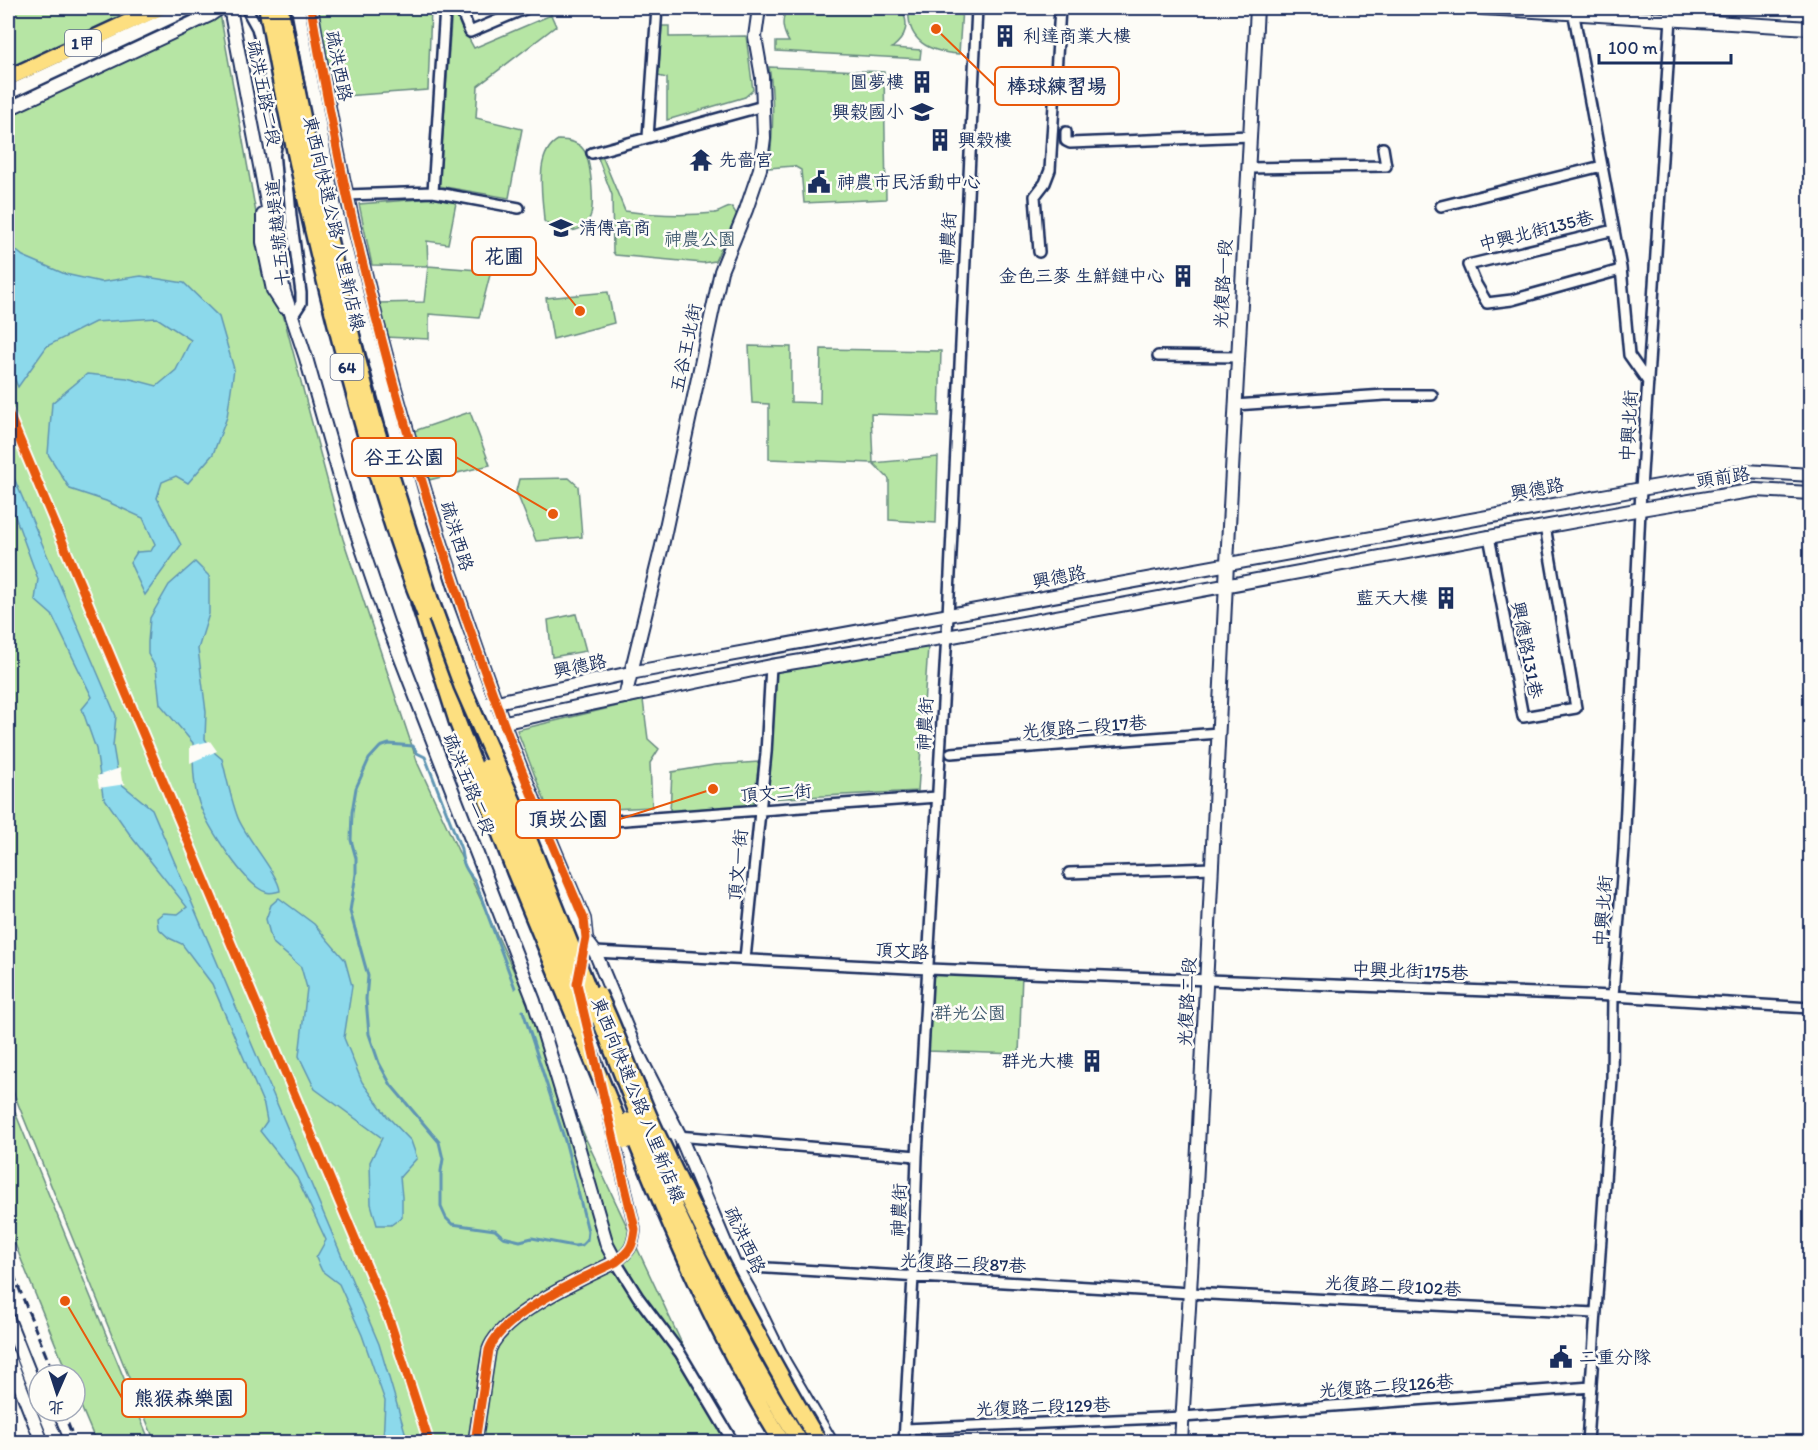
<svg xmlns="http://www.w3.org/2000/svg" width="1818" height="1450" font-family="Itim,'LXGW WenKai TC',sans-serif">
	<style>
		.green { fill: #b6e5a4; stroke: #688a81; stroke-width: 1.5 }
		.water { fill: #8cd9eb; stroke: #5f95b3; stroke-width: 1.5 }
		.pier { fill: #fdfcf7 }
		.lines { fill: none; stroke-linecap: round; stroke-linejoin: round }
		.stream { stroke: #5f95b3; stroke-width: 3 }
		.minor-casing { stroke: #1b2f5e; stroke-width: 14 }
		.tertiary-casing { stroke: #1b2f5e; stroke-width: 16 }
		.primary-casing { stroke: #1b2f5e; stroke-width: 20 }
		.trunk-casing { stroke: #1b2f5e; stroke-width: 20 }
		.minor { stroke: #fdfcf7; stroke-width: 9 }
		.tertiary { stroke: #fdfcf7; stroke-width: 12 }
		.primary { stroke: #fddf80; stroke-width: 15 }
		.trunk { stroke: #fddf80; stroke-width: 15 }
		.rail { stroke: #1b2f5e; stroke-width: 3; stroke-dasharray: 9 4.5; stroke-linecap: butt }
		.trunk-bridge-casing { stroke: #1b2f5e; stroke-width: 20; stroke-linecap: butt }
		.trunk-bridge { stroke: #fddf80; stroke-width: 15 }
		.cycleway-casing { stroke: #fdfcf7; stroke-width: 13 }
		.cycleway { stroke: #e8590c; stroke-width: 9 }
		.labels { text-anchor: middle; stroke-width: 5; stroke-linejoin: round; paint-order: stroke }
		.shield { fill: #fdfcf7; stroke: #5f6c8c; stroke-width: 1.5 }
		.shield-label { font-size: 16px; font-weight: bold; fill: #1b2f5e }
		.poi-label { font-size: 18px; fill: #1b2f5e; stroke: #fdfcf7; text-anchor: start }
		.street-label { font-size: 18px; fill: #1b2f5e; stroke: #fdfcf7 }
		.park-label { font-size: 18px; fill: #425c70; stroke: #fdfcf7 }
		.leader { fill: none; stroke: #e8590c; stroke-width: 2 }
		.callout-dot { fill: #e8590c; stroke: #fdfcf7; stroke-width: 2 }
		.callout { fill: #fdfcf7; stroke: #e8590c; stroke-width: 2 }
		.callout-label { font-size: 20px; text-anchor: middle; font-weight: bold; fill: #1b2f5e }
	</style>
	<rect width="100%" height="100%" fill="#fdfcf7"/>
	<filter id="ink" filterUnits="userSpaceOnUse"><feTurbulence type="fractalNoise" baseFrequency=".0167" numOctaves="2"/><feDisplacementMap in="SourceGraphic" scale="12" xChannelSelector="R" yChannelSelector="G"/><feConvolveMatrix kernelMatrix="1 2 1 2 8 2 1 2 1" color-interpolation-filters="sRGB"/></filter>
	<g filter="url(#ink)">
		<path class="green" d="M 8,8 L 219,8 L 256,213 L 343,539 L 418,764 L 523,991 L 586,1139 L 706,1395 L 733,1442 L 155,1442 L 8,1079 Z
			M 325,8 L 431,8 L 428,90 L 330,97 L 315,13 Z
			M 452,8 L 474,48 L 551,15 L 556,26 L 478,86 L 476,118 L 522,129 L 509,198 L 439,186 Z
			M 787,8 L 900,8 C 911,23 906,37 892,48 L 921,50 L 920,59 L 776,51 L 776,42 L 789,42 C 782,30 781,20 787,8 Z
			M 909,8 L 962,8 L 959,54 C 929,52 906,41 909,8 Z
			M 662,26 L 669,26 L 669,37 L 746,36 L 753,90 L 745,97 L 667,120 L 667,78 L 658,76 Z
			M 769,67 L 884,72 L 886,199 L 804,203 L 801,170 L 794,166 L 769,168 C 773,135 775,100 769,67 Z
			M 558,140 C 567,140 577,141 583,149 C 591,159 595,205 590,217 C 586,226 578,231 568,231 C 558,232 552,228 544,221 C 543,197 533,154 558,140 Z
			M 598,158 L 603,158 L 625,211 C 655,215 685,216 715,213 C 722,212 725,207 732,207 L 737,215 L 715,261 L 703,263 L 615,255 L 613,252 L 612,195 Z
			M 434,198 L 456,203 L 448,244 L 427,241 L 428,266 L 491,271 L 479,318 L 429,314 L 429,339 L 384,337 L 378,303 L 424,302 L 428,266 L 372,265 L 359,204 Z
			M 608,292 L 614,323 L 553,339 L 546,298 Z
			M 749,346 L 791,347 L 791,402 L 820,403 L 821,349 L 941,351 L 939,416 L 871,414 L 873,463 L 938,457 L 936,523 L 889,520 L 889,479 L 873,463 L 769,459 L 769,404 L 752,403 Z
			M 470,412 L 490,465 L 425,481 L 411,432 Z
			M 569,478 L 578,486 L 582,537 L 536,541 L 516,491 L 519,479 Z
			M 576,614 L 586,651 L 552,657 L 548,620 Z
			M 928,647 L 918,791 L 767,799 L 776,670 Z
			M 643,700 L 648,739 L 659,749 L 650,763 L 652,807 L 549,812 L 517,730 Z
			M 759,762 L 753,807 L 670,812 L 672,772 L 714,765 Z
			M 932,973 L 1022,974 L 1019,1054 L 927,1051 Z
			M 8,1095 L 150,1442 L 96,1442 L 75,1392 L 75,1375 L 68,1375 L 8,1227 Z"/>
		<path class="water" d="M 8,244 L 23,256 L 65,274 L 101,282 L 141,276 L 184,283 L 219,317 L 234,369 L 227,417 L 213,454 L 188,483 L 176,476 L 162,482 L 157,498 L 181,545 L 145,595 L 130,563 L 137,552 L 151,551 L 155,544 L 143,518 L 106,501 L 70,489 L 48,454 L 52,403 L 87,374 L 127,378 L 157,386 L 176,370 L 191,340 L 157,318 L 95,322 L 47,346 L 18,387 L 8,363 Z
			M 8,464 L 116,716 L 113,746 L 119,782 L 152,809 L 379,1344 L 408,1442 L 383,1442 L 385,1401 L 362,1335 L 339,1284 L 322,1271 L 316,1258 L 326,1240 L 297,1178 L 260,1131 L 267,1121 L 264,1105 L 212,984 L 182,944 L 169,938 L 158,928 L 157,918 L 163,913 L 178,914 L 187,907 L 133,839 L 103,796 L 96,749 L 82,709 L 92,697 L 52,615 L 35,600 L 38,579 L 8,497 Z
			M 195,562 L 209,576 L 209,614 L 198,649 L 206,712 L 205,739 L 215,753 L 222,759 C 227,779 231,800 238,818 C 246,838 279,875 280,891 C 275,892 270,894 266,892 C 245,886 207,825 199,803 C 193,785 193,762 193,743 L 160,704 L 156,668 L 148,654 L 148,642 L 150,618 L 169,585 Z
			M 279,898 L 314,924 L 345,960 L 352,986 L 344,1038 L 362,1082 L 387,1116 L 411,1141 L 417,1158 L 400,1177 L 402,1197 L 402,1217 L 391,1225 L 377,1225 L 371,1204 L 370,1162 L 382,1138 L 315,1089 L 299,1056 L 307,988 L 301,967 L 272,942 L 266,919 L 271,905 Z"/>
		<path class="pier" d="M 210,741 L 217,751 L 190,763 L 190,746 Z
			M 120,768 L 122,781 L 126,784 L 99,788 L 97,776 Z"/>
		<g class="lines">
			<path class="stream" d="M 515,988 L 475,881 C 466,870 462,863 461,849 L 425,757 L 417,753 L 413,746 L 389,744 L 380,747 L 369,759 L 356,788 L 352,812 L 351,840 L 356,858 L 356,874 L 350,911 L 368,976 L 366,999 L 369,1034 L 379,1063 L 391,1085 L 439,1142 L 443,1159 L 441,1171 L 441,1207 L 446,1218 L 452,1224 L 495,1230 L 503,1237 L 520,1241 L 532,1238 L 574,1246 L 582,1245 L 587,1240 L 588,1231 L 566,1144 L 523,1011"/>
			<g class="minor-casing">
				<path id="minor" d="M 246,8 L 257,28 L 273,90 L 281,133 L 291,147
					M 460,8 L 470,32 L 527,8
					M 1573,10 L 1621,268 L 1629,355 L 1648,382
					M 1066,132 L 1066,141 L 1070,143 L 1251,136
					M 648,137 L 657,8
					M 289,140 L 286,156 L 291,216 L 301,293 L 301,303 L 292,317
					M 592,153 L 763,106
					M 1248,168 L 1386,166 L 1383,148
					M 433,192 L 445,8
					M 347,195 L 433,192 L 519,208
					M 1441,206 L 1602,166
					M 1614,230 L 1468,265 L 1476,284 L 1487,303 L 1512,300 L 1617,271 L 1621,268
					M 1039,252 L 1035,196 L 1045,183 L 1050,170 L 1060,8
					M 1158,356 L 1238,357
					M 1235,405 L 1385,395 L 1432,395
					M 1489,536 L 1523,717 L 1576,708 L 1545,526
					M 951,753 L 1219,733
					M 545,826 L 937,797
					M 1069,873 L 1212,868
					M 595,952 L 929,969 L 1613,996 L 1810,1008
					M 745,959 L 766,753 L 771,666
					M 608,1113 L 635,1229 C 633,1247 630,1251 616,1262 L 638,1297 L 680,1353 L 733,1442
					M 665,1135 L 917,1156
					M 735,1266 L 1190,1293 L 1595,1313
					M 905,1429 L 1183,1417 L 1591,1387
					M 904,1442 L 913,1276 L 917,1156 L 948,616 L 977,8
					M 1587,1442 L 1612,1079 L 1613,996 L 1624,850 L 1641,489 L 1671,18"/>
			</g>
			<g class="tertiary-casing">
				<path id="tertiary" d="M 230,8 L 284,292 L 306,358 L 352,519 L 388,625 L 534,1001 L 579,1149 L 607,1245 L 616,1262 C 582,1278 501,1315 489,1350 L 475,1442
					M 298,8 L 332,195 L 359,303 L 418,517 L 444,599 L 483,705 L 532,827 L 573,923 L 595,952 L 635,1048 L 680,1136 L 735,1266 L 749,1290 L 784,1362 L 831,1442
					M 311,8 C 322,70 333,134 347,196 C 386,373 439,549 502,719 C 527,787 556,853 584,919 L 586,938
					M 1483,8 L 1810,28
					M 8,93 L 190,8
					M 8,109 L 210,15 L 220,8
					M 263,215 L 263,242 L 273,290 L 284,307
					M 625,697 L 662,546 L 721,271 L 746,210 L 760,169 L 764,138 L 762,77 L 755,37 L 759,8
					M 483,705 L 630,673 L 1641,489 L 1746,471 L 1810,475
					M 491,725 L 771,666 L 947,637 L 1641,509 L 1756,490 L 1810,493
					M 650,1091 L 669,1146
					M 8,1319 L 39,1397
					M 8,1355 L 42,1442
					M 44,1411 L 57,1442
					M 1181,1442 L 1195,1207 L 1227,563 L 1257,8"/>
			</g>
			<g class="primary-casing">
				<path id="primary" d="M 8,78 L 159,8"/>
			</g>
			<g class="trunk-casing">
				<path id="trunk" d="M 419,602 L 457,721"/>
			</g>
			<use href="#minor" class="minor"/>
			<use href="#tertiary" class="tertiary"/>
			<use href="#primary" class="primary"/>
			<use href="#trunk" class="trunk"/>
			<path class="rail" d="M 8,1261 L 54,1375
				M 63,1411 L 75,1442"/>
			<g class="trunk-bridge-casing">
				<path id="trunk-bridge" d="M 267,8 C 288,128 316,249 347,367 C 370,451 392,534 425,614
					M 280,8 L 318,192 L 353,342 L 373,419 L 430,599 L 462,686 L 519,815 L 676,1210 C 712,1289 754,1369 800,1442
					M 457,721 L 515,872 L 626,1141
					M 487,767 L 587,1018
					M 598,994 C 620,1039 635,1087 656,1132 C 706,1238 759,1342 819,1442
					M 628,1121 C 672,1231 719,1341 782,1442"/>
			</g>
			<use href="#trunk-bridge" class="trunk-bridge"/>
			<g class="cycleway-casing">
				<path id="cycleway" d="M 311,8 C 322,70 333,134 347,196 C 386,373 439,549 502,719 C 527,787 556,853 584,919 L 586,938 L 577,984 L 635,1229 C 633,1247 630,1251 616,1262 C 582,1278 501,1315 489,1350 L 475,1442
					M 8,412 L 390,1322 L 429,1442"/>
			</g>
			<use href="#cycleway" class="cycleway"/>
		</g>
	</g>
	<defs>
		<g id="building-bare" transform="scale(1.8)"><path d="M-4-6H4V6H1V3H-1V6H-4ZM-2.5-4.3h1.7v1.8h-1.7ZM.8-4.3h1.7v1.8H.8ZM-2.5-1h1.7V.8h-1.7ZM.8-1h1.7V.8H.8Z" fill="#1b2f5e" stroke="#fdfcf7" stroke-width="2.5" paint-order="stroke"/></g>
		<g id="school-bare" transform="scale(1.8)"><path d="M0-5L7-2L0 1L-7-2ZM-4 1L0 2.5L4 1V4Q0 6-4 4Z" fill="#1b2f5e" stroke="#fdfcf7" stroke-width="2.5" paint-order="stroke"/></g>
		<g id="temple-bare" transform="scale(1.8)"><path d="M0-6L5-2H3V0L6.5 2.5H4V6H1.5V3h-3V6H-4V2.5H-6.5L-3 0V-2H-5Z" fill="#1b2f5e" stroke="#fdfcf7" stroke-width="2.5" paint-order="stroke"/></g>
		<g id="civic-bare" transform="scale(1.8)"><path d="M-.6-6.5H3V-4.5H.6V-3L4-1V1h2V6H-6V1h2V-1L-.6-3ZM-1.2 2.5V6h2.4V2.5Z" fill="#1b2f5e" stroke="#fdfcf7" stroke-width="2.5" paint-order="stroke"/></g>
	</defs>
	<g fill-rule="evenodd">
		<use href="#building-bare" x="1005" y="36"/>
		<use href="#building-bare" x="922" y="82"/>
		<use href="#school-bare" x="922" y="112"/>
		<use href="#building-bare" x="940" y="140"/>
		<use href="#temple-bare" x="701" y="160"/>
		<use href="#civic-bare" x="819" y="182"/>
		<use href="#school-bare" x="561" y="228"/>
		<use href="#building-bare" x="1183" y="276"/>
		<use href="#building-bare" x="1446" y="598"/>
		<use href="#building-bare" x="1092" y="1061"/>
		<use href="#civic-bare" x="1561" y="1357"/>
	</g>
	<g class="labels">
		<g class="shield">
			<rect x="65" y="30" width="36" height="26" rx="4.5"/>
			<rect x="330.5" y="354" width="33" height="26" rx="4.5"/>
		</g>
		<g class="shield-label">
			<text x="83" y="49">1甲</text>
			<text x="347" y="373">64</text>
		</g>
		<g class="poi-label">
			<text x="1023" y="42">利達商業大樓</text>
			<text x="904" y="88" text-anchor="end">圓夢樓</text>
			<text x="904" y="118" text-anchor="end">興穀國小</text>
			<text x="958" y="146">興穀樓</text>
			<text x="719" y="166">先嗇宮</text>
			<text x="837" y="188">神農市民活動中心</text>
			<text x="579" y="234">清傳高商</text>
			<text x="1165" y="282" text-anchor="end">金色三麥 生鮮鏈中心</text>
			<text x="1428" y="604" text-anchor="end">藍天大樓</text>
			<text x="1074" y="1067" text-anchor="end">群光大樓</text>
			<text x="1579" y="1363">二重分隊</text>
		</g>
		<g class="street-label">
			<text transform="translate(339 66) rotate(79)" y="6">疏洪西路</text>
			<text transform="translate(264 93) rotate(79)" y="6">疏洪五路二段</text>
			<text transform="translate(334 223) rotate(77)" y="6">東西向快速公路 八里新店線</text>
			<text transform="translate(1536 231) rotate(-14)" y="6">中興北街135巷</text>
			<text transform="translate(278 233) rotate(-96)" y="6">十五號越堤道</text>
			<text transform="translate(948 239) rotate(-87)" y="6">神農街</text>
			<text transform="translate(1223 284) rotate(-87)" y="6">光復路一段</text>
			<text transform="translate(686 348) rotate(-78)" y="6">五谷王北街</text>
			<text transform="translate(1629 426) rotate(-87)" y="6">中興北街</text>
			<text transform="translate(1723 477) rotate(-8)" y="6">頭前路</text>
			<text transform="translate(1537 489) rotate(-10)" y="6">興德路</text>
			<text transform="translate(457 536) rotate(73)" y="6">疏洪西路</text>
			<text transform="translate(1059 577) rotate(-11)" y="6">興德路</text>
			<text transform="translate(1527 650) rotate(79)" y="6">興德路131巷</text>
			<text transform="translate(580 666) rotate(-12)" y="6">興德路</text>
			<text transform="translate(925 724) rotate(-87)" y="6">神農街</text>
			<text transform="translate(1084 727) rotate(-4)" y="6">光復路二段17巷</text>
			<text transform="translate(469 784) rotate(68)" y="6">疏洪五路二段</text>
			<text transform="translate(776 793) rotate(-4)" y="6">頂文二街</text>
			<text transform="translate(738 865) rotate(-85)" y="6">頂文一街</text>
			<text transform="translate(1603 911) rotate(-86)" y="6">中興北街</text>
			<text transform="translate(902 951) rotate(3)" y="6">頂文路</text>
			<text transform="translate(1410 971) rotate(2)" y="6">中興北街175巷</text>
			<text transform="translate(1187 1002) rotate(-87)" y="6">光復路二段</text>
			<text transform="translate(638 1100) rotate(68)" y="6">東西向快速公路 八里新店線</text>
			<text transform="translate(899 1210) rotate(-88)" y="6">神農街</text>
			<text transform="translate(745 1240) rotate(65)" y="6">疏洪西路</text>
			<text transform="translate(963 1263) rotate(3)" y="6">光復路二段87巷</text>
			<text transform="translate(1393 1286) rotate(3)" y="6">光復路二段102巷</text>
			<text transform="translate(1386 1386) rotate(-4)" y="6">光復路二段126巷</text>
			<text transform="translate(1043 1407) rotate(-2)" y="6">光復路二段129巷</text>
		</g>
		<g class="park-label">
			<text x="700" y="245">神農公園</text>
			<text x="970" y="1019">群光公園</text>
		</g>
	</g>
	<path class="leader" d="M936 29L995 86M580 311L536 256M553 514L456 457M713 789L620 819M65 1301L122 1398"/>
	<g class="callout-dot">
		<circle cx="936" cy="29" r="6"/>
		<circle cx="580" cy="311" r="6"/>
		<circle cx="553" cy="514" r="6"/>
		<circle cx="713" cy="789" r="6"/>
		<circle cx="65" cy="1301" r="6"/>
	</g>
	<g class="callout">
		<rect x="995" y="67" width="124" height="38" rx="6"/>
		<rect x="472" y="237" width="64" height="38" rx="6"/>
		<rect x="352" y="438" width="104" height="38" rx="6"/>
		<rect x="516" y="800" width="104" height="38" rx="6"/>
		<rect x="122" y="1379" width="124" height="38" rx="6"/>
	</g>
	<g class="callout-label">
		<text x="1057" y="93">棒球練習場</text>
		<text x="504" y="263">花圃</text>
		<text x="404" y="464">谷王公園</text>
		<text x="568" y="826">頂崁公園</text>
		<text x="184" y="1405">熊猴森樂園</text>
	</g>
	<rect width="1818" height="1450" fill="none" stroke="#fdfcf7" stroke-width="30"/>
	<rect x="15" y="15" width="1788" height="1420" fill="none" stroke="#1b2f5e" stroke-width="2" filter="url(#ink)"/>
	<g transform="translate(57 1393) rotate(183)"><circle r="28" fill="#fdfcf7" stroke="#a3aaba" stroke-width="1.5"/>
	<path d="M0-4.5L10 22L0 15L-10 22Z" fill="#1b2f5e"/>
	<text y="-9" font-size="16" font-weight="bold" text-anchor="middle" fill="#1b2f5e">北</text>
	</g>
	<path d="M1599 54v9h132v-9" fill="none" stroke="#1b2f5e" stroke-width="3"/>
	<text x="1608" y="54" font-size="18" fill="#1b2f5e" stroke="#fdfcf7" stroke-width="4.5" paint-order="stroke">100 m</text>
</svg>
